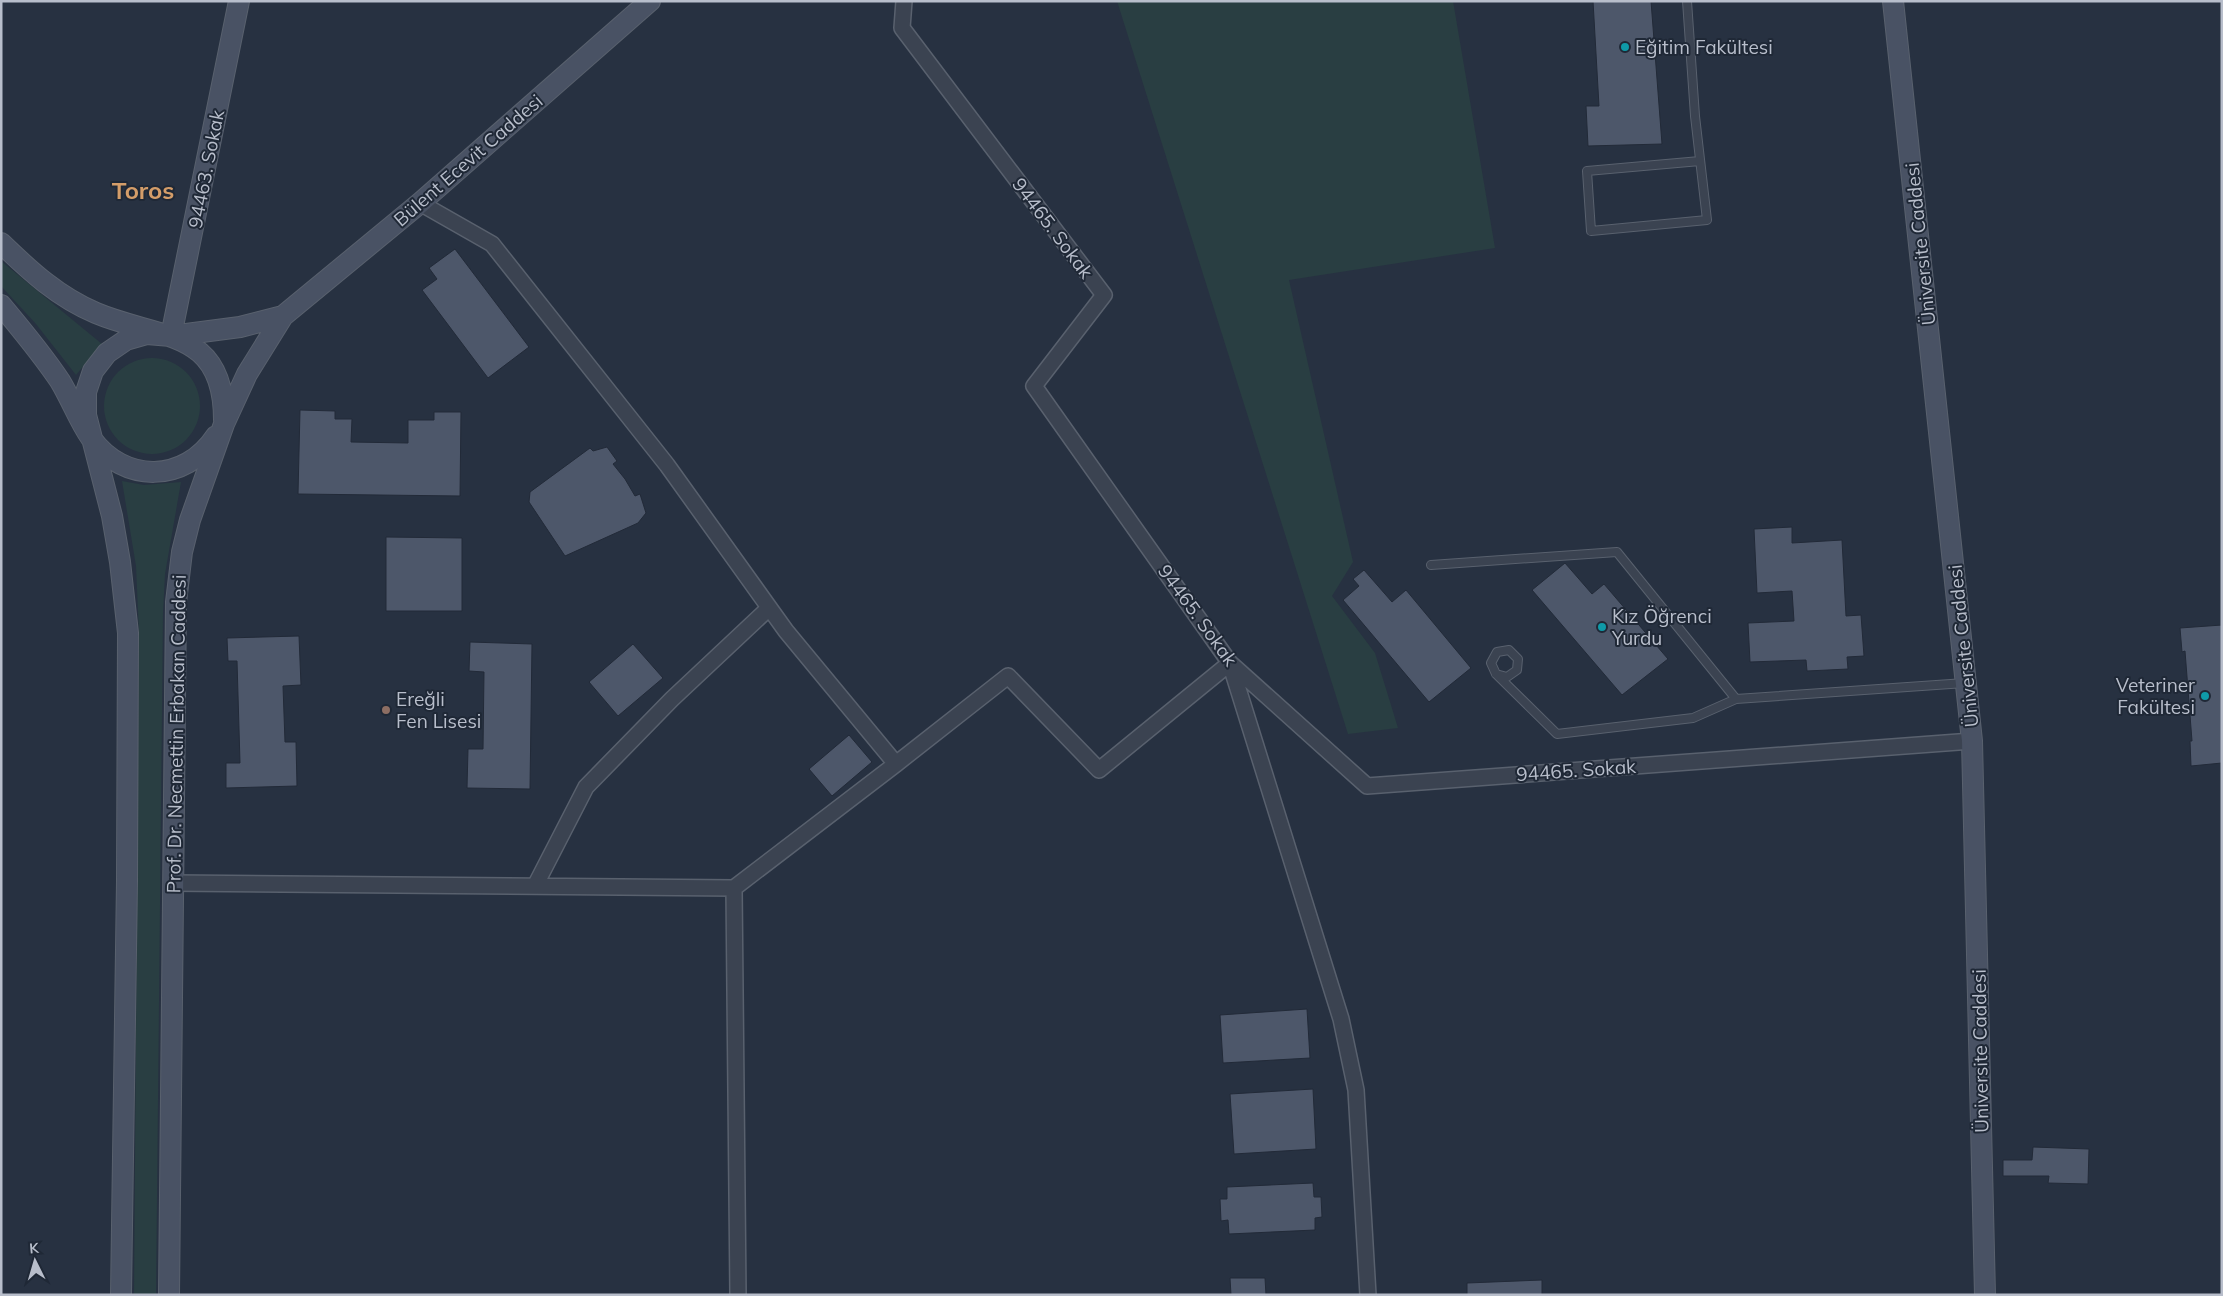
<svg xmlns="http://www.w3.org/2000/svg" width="2223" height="1296" font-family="Mulish,sans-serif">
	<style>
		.green { fill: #293e42 }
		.building { fill: #4d576a; stroke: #222a38 }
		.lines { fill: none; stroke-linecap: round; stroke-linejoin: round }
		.lane-casing { stroke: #59616e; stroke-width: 10 }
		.street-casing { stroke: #59616e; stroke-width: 18 }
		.secondary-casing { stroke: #59616e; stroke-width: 22 }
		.lane { stroke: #3b4351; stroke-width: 8 }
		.street { stroke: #3b4351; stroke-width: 15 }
		.secondary { stroke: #495264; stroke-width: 20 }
		.culture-dot { fill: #0f9aa8; stroke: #1f2836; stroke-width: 2 }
		.education-dot { fill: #8d6e63; stroke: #1f2836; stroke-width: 2 }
		.labels { text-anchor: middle; stroke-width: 4; stroke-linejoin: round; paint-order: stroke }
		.poi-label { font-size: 19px; fill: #b8becb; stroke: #1f2836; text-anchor: start }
		.street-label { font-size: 19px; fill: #b8becb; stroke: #1f2836 }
		.district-label { font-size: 24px; font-weight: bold; fill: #d49d69; stroke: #1f2836 }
	</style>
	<rect width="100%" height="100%" fill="#273141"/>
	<path class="green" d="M 1117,1 L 1453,1 L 1495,248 L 1289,280 L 1353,562 L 1332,596 L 1375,653 L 1398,728 L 1348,734 Z
		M 1,261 L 102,344 L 76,375 L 36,324 L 1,286 Z
		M104 406a48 48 0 1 1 96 0a48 48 0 1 1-96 0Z
		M 122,481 L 144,485 L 181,482 L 165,574 L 163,613 L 156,1295 L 134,1295 L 139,633 L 136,566 Z"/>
	<path class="building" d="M 1593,1 L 1651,1 L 1662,144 L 1588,146 L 1586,106 L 1599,106 Z
		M 455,249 L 529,347 L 488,378 L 422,290 L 437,279 L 429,268 Z
		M 300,410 L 335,411 L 335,419 L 352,419 L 351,442 L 408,443 L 408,420 L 434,420 L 434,412 L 461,412 L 460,496 L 298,494 Z
		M 607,447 L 617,461 L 613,464 L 625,479 L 635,496 L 640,494 L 646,513 L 638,523 L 565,556 L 529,502 L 530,492 L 590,448 L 593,451 Z
		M 1792,527 L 1792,543 L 1842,540 L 1846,616 L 1861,615 L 1864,656 L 1847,657 L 1848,669 L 1807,671 L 1806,660 L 1750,662 L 1748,623 L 1794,621 L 1792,591 L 1757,593 L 1754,529 Z
		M 386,537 L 462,538 L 462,611 L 386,611 Z
		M 1565,563 L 1592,594 L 1604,584 L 1668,659 L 1622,695 L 1532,590 Z
		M 1364,570 L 1392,602 L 1406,590 L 1471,668 L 1429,702 L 1343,600 L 1359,586 L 1353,579 Z
		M 2222,625 L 2222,763 L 2191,766 L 2190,741 L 2192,741 L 2185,651 L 2182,652 L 2180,628 Z
		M 299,636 L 301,685 L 283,686 L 285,742 L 296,742 L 297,786 L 226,788 L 226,763 L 240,763 L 237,661 L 228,661 L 227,638 Z
		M 470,642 L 532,644 L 530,789 L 467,788 L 468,749 L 483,749 L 484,672 L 469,671 Z
		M 633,644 L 663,678 L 618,716 L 589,682 Z
		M 849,735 L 872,762 L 832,796 L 809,769 Z
		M 1307,1009 L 1310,1058 L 1223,1063 L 1220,1015 Z
		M 1313,1089 L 1316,1149 L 1234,1154 L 1230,1094 Z
		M 2033,1147 L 2089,1149 L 2088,1184 L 2048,1183 L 2049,1176 L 2003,1176 L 2003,1160 L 2032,1160 Z
		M 1313,1183 L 1314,1197 L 1321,1197 L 1322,1217 L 1315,1218 L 1315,1230 L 1229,1234 L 1228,1220 L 1221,1221 L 1220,1199 L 1227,1199 L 1227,1187 Z
		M 1230,1278 L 1265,1278 L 1266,1295 L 1231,1295 Z
		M 1542,1280 L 1542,1295 L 1467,1295 L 1467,1283 Z"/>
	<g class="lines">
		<g class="lane-casing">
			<path id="lane" d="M 1687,1 L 1695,116 L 1707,220 L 1591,231 L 1587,171 L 1700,161
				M 1431,565 L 1617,552 L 1736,699 L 1965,683
				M 1496,674 L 1507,677 L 1517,670 L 1518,659 L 1509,650 L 1497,652 L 1491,663 L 1496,674 L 1557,734 L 1693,718 L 1736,699"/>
		</g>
		<g class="street-casing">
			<path id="street" d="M 904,1 L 902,28 L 1104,295 L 1034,386 L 1230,663 L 1367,786 L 1972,741
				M 420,203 L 492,244 L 667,465 L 786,631 L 896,764
				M 172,883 L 734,888 L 896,764 L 1008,676 L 1099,770 L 1230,663 L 1341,1019 L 1356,1090 L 1368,1295
				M 535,886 L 586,787 L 672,699 L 769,608
				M 734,888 L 738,1295"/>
		</g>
		<g class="secondary-casing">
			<path id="secondary" d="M 1893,1 L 1972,741 L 1985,1295
				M 1,243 C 30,271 58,297 96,313 C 160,340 224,328 224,420
				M 1,305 C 22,330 42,354 60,381 C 71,399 79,421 91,438 C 124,484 185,483 216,436
				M 171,336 L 239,1
				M 121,1295 L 127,881 L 128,633 L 120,562 L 112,516 L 86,415 L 86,392 L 93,371 L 107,353 L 126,340 L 147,334 L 171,336 L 240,327 L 283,316
				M 169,1295 L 176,602 L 182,552 L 190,520 L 224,424 L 247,374 L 283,316 L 420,203 L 650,1"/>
		</g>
		<use href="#lane" class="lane"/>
		<use href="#street" class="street"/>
		<use href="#secondary" class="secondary"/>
	</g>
	<g class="culture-dot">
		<circle cx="1625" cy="47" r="5"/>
		<circle cx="1602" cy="627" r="5"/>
		<circle cx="2205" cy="696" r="5"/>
	</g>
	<circle class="education-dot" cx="386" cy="710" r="5"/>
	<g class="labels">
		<g class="poi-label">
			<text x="1635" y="54">Eğitim Fakültesi</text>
			<text x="1612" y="623">Kız Öğrenci<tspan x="1612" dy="22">Yurdu</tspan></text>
			<text x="2195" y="692" text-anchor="end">Veteriner<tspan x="2195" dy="22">Fakültesi</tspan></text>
			<text x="396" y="706">Ereğli<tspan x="396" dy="22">Fen Lisesi</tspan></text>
		</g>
		<g class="street-label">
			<text transform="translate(468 160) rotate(-41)" y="7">Bülent Ecevit Caddesi</text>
			<text transform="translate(206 169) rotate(-79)" y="7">94463. Sokak</text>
			<text transform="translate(1053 228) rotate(53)" y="7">94465. Sokak</text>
			<text transform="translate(1920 244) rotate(-96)" y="7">Üniversite Caddesi</text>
			<text transform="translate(1198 615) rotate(54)" y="7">94465. Sokak</text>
			<text transform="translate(1963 646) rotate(-96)" y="7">Üniversite Caddesi</text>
			<text transform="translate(176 734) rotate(-89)" y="7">Prof. Dr. Necmettin Erbakan Caddesi</text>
			<text transform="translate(1576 770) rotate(-4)" y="7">94465. Sokak</text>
			<text transform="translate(1980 1051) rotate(-91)" y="7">Üniversite Caddesi</text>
		</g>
		<g class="district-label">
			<text x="143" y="199">Toros</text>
		</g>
	</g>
	<rect width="2223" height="1296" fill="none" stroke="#b8becb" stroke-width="5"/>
	<g transform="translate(35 1261) rotate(355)" stroke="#1f2836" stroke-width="4" paint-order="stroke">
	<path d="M0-4L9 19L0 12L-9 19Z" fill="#b8becb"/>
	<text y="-8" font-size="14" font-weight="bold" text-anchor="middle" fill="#b8becb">K</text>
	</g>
</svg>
